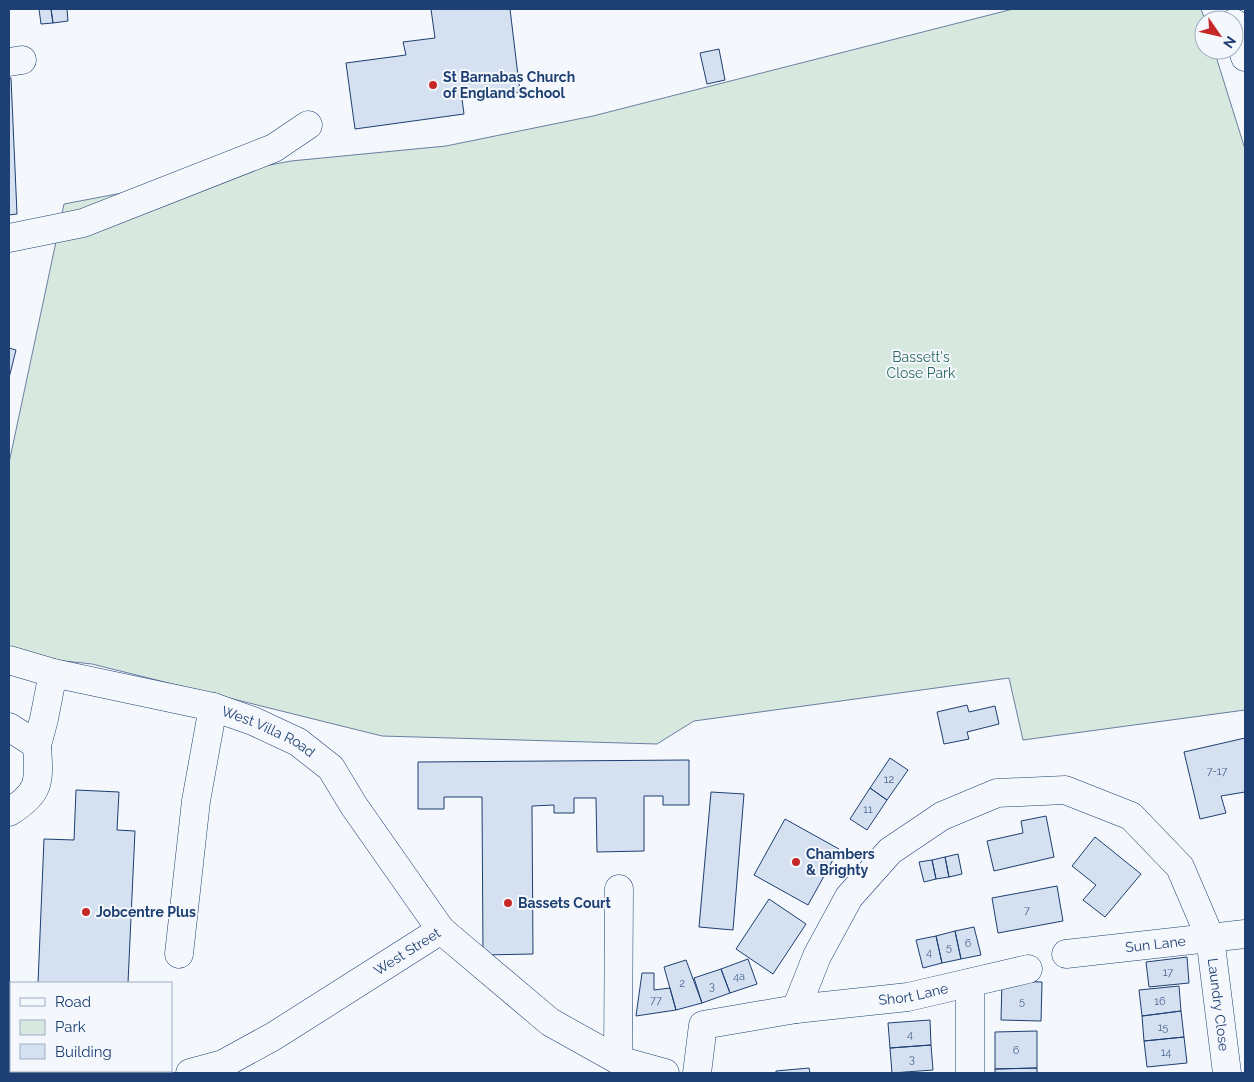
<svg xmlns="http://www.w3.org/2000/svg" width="1254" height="1082" font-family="Raleway,sans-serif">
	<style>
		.green { fill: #d7e8df; stroke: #687fa3 }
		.building { fill: #d5e0f0; stroke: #1d3f73 }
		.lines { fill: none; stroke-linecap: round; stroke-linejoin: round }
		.minor-casing { stroke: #1d3f73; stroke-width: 29 }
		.minor { stroke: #f4f7fb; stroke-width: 28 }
		.poi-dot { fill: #c62828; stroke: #f4f7fb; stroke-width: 2 }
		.labels { text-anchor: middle; stroke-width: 4; stroke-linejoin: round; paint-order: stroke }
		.number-label { font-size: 11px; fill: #4b6792 }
		.poi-label { font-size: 14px; font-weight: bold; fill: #1d3f73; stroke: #f4f7fb; text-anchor: start }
		.park-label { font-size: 14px; fill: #2c6c60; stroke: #f4f7fb }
		.street-label { font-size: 14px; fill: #1d3f73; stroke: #f4f7fb }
	</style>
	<rect width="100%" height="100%" fill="#f4f7fb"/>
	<path class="green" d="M 1013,9 L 1201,9 L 1205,20 L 1204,50 L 1214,50 L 1245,149 L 1245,710 L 1023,740 L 1009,678 L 694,721 L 657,744 L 382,736 L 92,664 L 9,655 L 9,463 L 64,204 L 291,161 L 446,146 L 593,116 Z"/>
	<path class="building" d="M 39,9 L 51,9 L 53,23 L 41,24 Z
		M 51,9 L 67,9 L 68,21 L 53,23 Z
		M 431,9 L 510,9 L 520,92 L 462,99 L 464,114 L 355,129 L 346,63 L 406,55 L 403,42 L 435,38 Z
		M 719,49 L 725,80 L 707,84 L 700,53 Z
		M 9,78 L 11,78 L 17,214 L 9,215 Z
		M 9,348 L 16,350 L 9,378 Z
		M 967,705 L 969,712 L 995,706 L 999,724 L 967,732 L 969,739 L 944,744 L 937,712 Z
		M 1245,738 L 1245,792 L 1221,796 L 1226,813 L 1200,819 L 1184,752 Z
		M 890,758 L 908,770 L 887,800 L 870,788 Z
		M 689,760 L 689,805 L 663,805 L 663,796 L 644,796 L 644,851 L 597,852 L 596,798 L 574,798 L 574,813 L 554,813 L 554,805 L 532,806 L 533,954 L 483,955 L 482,797 L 444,797 L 444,809 L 418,809 L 418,762 Z
		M 870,788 L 887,800 L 867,830 L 850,819 Z
		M 76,790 L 119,792 L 117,830 L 135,831 L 128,983 L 38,983 L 44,839 L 74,840 Z
		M 711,792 L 744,794 L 733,930 L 699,927 Z
		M 1046,816 L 1054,857 L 994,871 L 987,841 L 1023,833 L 1021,821 Z
		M 785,819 L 839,849 L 808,905 L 754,875 Z
		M 1095,837 L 1141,874 L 1105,917 L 1083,900 L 1096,885 L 1072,866 Z
		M 958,854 L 962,874 L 949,877 L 945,857 Z
		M 945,857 L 949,877 L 936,879 L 932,860 Z
		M 932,860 L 936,879 L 924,882 L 919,862 Z
		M 1057,886 L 1063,921 L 998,933 L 992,898 Z
		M 769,899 L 806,924 L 773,974 L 736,949 Z
		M 974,927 L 981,955 L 961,959 L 955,931 Z
		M 955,931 L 961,959 L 942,963 L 936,936 Z
		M 936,936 L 942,963 L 923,968 L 916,940 Z
		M 1187,957 L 1189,983 L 1149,987 L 1146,962 Z
		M 748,959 L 757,984 L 730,993 L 721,969 Z
		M 686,960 L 702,1003 L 676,1010 L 664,967 Z
		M 721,969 L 730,993 L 702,1003 L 694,978 Z
		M 642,973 L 654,973 L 654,990 L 670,988 L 676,1010 L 636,1016 Z
		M 1002,981 L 1042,982 L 1041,1021 L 1001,1020 Z
		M 1179,986 L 1181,1011 L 1142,1016 L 1139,990 Z
		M 1181,1011 L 1184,1037 L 1144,1041 L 1142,1016 Z
		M 930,1020 L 931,1045 L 890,1048 L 888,1023 Z
		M 1037,1031 L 1037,1068 L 995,1069 L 995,1032 Z
		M 1184,1037 L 1187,1063 L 1147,1067 L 1144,1041 Z
		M 931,1045 L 933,1070 L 892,1073 L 890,1048 Z
		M 809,1068 L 810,1073 L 776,1073 L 776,1071 Z
		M 1037,1068 L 1037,1073 L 995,1073 L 995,1069 Z"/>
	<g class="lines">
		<g class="minor-casing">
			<g id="minor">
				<path d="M 1234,23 L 1245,57"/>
				<path d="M 9,62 L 22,60"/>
				<path d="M 9,238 L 83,223 L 274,148 L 308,125"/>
				<path id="s1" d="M 9,660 L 53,673 L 213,707 L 253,721 L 298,742 L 331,768 L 354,806 L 441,930 L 550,1022 L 618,1060 L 665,1073"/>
				<path d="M 9,727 L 37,745 L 44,719 L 53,673"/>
				<path d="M 9,812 C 42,792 39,780 37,745"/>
				<path d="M 179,954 L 196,801 L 213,707"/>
				<path id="s2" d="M 1066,954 L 1245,934"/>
				<path d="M 970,983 L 970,1073"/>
				<path id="s3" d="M 796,1009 L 817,956 L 849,897 L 890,851 L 942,816 L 997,793 L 1065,790 L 1131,816 L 1180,867 L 1210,937 L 1227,1073"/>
				<path d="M 618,1060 L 619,889"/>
				<path id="s4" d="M 190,1073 L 223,1064 L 274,1036 L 441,930"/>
				<path id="s5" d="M 697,1073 L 703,1025 L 796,1009 L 908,997 L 1028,969"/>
			</g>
		</g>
		<use href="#minor" class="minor"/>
	</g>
	<g class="poi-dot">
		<circle cx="433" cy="85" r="5"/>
		<circle cx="796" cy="862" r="5"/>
		<circle cx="508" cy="903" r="5"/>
		<circle cx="86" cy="912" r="5"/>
	</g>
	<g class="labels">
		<g class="number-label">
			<text x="1217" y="775">7-17</text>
			<text x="889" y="783">12</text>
			<text x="868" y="813">11</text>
			<text x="1027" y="914">7</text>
			<text x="968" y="947">6</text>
			<text x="949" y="951">5</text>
			<text x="929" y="956">4</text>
			<text x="1168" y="976">17</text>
			<text x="739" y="980">4a</text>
			<text x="682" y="987">2</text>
			<text x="712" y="990">3</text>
			<text x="656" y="1004">77</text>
			<text x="1022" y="1005">5</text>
			<text x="1160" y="1005">16</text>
			<text x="1163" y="1031">15</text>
			<text x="910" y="1038">4</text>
			<text x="1016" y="1054">6</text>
			<text x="1166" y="1056">14</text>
			<text x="912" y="1063">3</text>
		</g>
		<g class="poi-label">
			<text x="443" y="82">St Barnabas Church<tspan x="443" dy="16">of England School</tspan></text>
			<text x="806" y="859">Chambers<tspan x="806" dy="16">&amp; Brighty</tspan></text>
			<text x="518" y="908">Bassets Court</text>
			<text x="96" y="917">Jobcentre Plus</text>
		</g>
		<g class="park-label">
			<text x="921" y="362">Bassett's<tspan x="921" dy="16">Close Park</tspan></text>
		</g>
		<g class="street-label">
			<text dy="5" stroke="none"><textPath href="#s1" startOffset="270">West Villa Road</textPath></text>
			<text dy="5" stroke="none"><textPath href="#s2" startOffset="90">Sun Lane</textPath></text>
			<text dy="5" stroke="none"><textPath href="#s4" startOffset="250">West Street</textPath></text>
			<text dy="5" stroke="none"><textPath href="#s5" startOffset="261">Short Lane</textPath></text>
			<text dy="5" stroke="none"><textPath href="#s3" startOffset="662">Laundry Close</textPath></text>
		</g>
	</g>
	<rect width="1254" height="1082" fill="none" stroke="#1d3f73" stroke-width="20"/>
	<rect x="10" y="982" width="162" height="90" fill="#f4f7fb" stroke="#9eadc5"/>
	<rect x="20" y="998" width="25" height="8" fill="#f4f7fb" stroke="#9eadc5"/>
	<text x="55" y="1007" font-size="15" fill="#1d3f73">Road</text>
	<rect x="20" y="1020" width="25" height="15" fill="#d7e8df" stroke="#9eadc5"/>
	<text x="55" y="1032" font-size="15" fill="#1d3f73">Park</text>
	<rect x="20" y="1044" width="25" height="15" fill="#d5e0f0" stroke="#9eadc5"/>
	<text x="55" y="1057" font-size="15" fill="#1d3f73">Building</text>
	<g transform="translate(1219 35) rotate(124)"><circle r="24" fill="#f4f7fb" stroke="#9eadc5"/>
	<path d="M0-4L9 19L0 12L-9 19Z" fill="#c62828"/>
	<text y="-8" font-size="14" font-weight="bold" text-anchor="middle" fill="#1d3f73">N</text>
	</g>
</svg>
